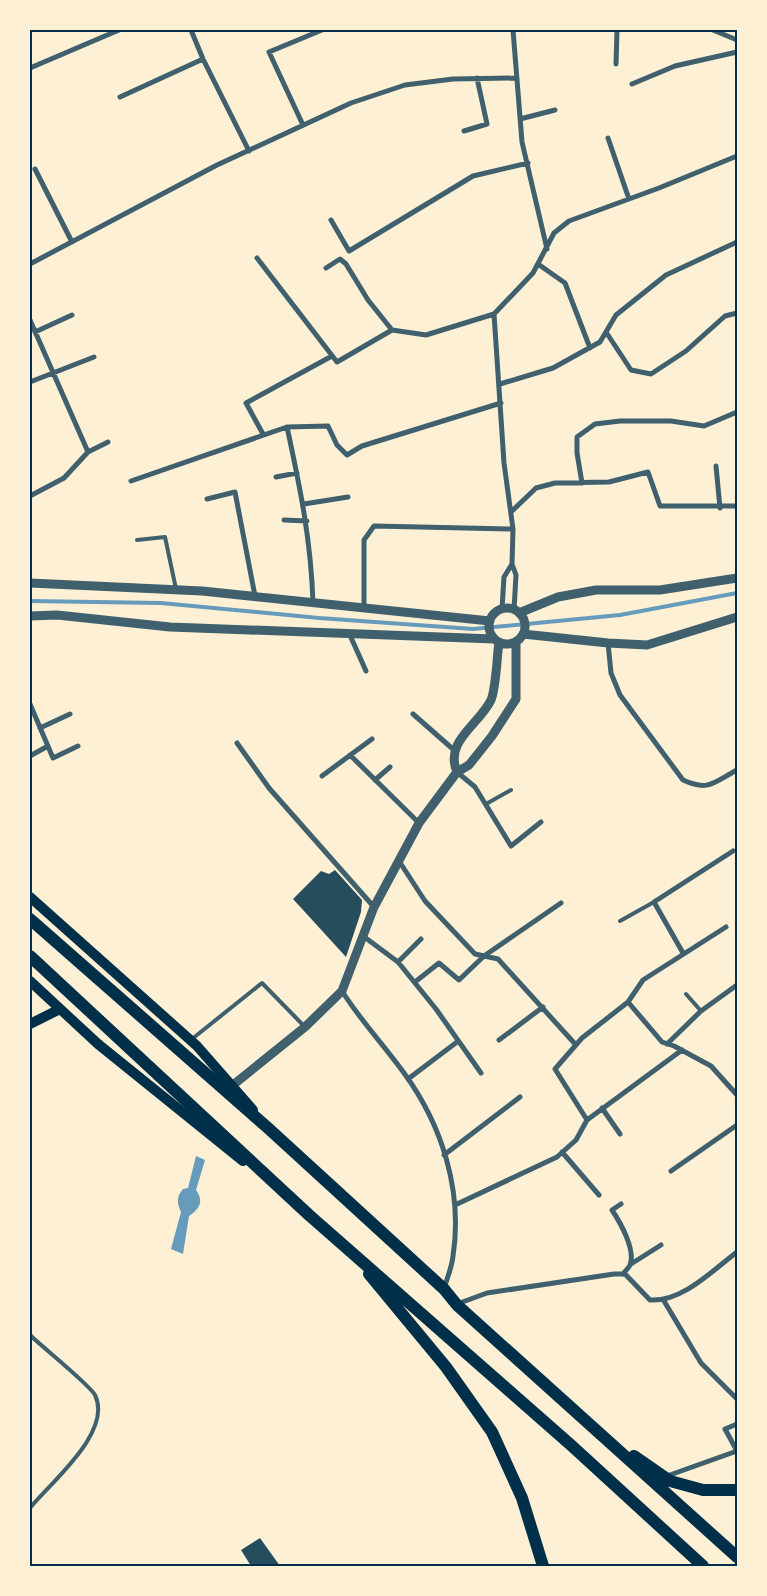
<svg xmlns="http://www.w3.org/2000/svg" width="767" height="1596" font-family="'Open Sans',sans-serif">
	<style>
		.water { fill: #669bbc }
		.lines { fill: none; stroke-linecap: round; stroke-linejoin: round }
		.stream { stroke: #669bbc; stroke-width: 4 }
		.building { fill: #264d5e }
		.service { stroke: #3f606c; stroke-width: 4 }
		.minor { stroke: #3f606c; stroke-width: 5 }
		.tertiary { stroke: #3f606c; stroke-width: 9 }
		.secondary { stroke: #003049; stroke-width: 10 }
		.trunk { stroke: #003049; stroke-width: 12 }
		.neatline { fill: none; stroke: #003049; stroke-width: 2 }
	</style>
	<rect width="100%" height="100%" fill="#fdf0d5"/>
	<path class="water" d="M 196,1156 L 205,1160 L 196,1190 C 204,1201 200,1209 189,1216 L 183,1254 L 171,1249 L 181,1212 C 177,1203 176,1197 183,1189 L 188,1188 Z"/>
	<g class="lines">
		<path class="stream" d="M 30,601 L 161,603 L 319,618 L 473,629 L 620,615 L 737,593"/>
	</g>
	<path class="building" d="M 335,870 L 362,900 L 361,912 L 346,957 L 293,899 L 321,871 L 329,874 Z
		M 260,1538 L 280,1566 L 251,1566 L 241,1550 Z"/>
	<g class="lines">
		<path class="service" d="M 137,540 L 165,537 L 176,589
			M 486,804 L 511,790
			M 620,921 L 654,902
			M 686,994 L 701,1011
			M 192,1039 L 262,983 L 305,1027
			M 30,1335 C 41,1346 90,1385 95,1395 C 113,1432 51,1482 30,1508"/>
		<path class="minor" d="M 191,30 L 203,59 L 249,151
			M 513,30 L 522,142 L 547,249
			M 713,30 L 737,40
			M 616,64 L 617,30
			M 30,68 L 119,30
			M 632,84 L 675,66 L 737,52
			M 120,97 L 203,59
			M 520,119 L 555,110
			M 303,125 L 269,52 L 322,30
			M 464,131 L 487,124 L 477,78
			M 608,138 L 629,199
			M 35,169 L 72,242
			M 331,220 L 349,251 L 473,176 L 528,163
			M 257,258 L 337,362 L 392,330 L 426,335 L 494,314
			M 30,264 L 217,165 L 351,103 L 405,85 L 453,79 L 516,78
			M 538,264 L 565,283 L 590,348
			M 326,268 L 340,259 L 346,264 L 368,300 L 392,330
			M 30,320 L 88,452
			M 35,332 L 72,315
			M 606,332 L 631,370 L 651,374 L 686,351 L 725,316 L 737,313
			M 30,382 L 94,357
			M 500,384 L 553,368 L 600,342 L 616,315 L 666,275 L 737,242
			M 287,427 C 300,487 311,540 313,603
			M 263,434 L 246,403 L 332,356
			M 716,466 L 720,508
			M 276,477 L 297,473
			M 131,481 L 287,427 L 328,426 L 337,445 L 347,455 L 362,446 L 501,403
			M 582,483 L 577,453 L 577,437 L 595,424 L 620,421 L 671,421 L 704,426 L 737,412
			M 30,496 L 64,478 L 88,452 L 108,442
			M 207,499 L 235,492 L 255,596
			M 304,504 L 348,497
			M 511,512 L 536,488 L 555,483 L 609,482 L 648,472 L 660,506 L 737,506
			M 284,520 L 307,521
			M 364,608 L 364,540 L 374,526 L 513,529
			M 502,609 L 504,577 L 512,564
			M 514,610 L 516,575 L 512,564 L 513,529 L 504,463 L 494,314 L 533,273 L 554,233 L 569,221 L 659,188 L 737,156
			M 349,633 L 366,671
			M 608,643 L 611,673 L 620,695 L 683,780 C 709,792 714,782 737,770
			M 30,704 L 53,758 L 78,746
			M 413,714 L 454,750
			M 40,728 L 70,714
			M 237,743 L 269,788 L 374,907
			M 350,755 L 419,823
			M 30,756 L 48,746
			M 457,772 L 475,787 L 511,846 L 541,822
			M 322,776 L 372,739
			M 375,780 L 390,767
			M 399,861 L 425,901 L 475,954 L 498,959 L 576,1045
			M 363,936 L 398,962 L 436,1009 L 481,1073
			M 683,953 L 654,902 L 733,851
			M 398,962 L 421,939
			M 415,982 L 439,963 L 459,980 L 484,956 L 561,903
			M 342,991 C 360,1020 384,1045 404,1073 C 442,1125 463,1191 453,1256 C 452,1267 447,1278 444,1289
			M 628,1002 L 662,1042 L 674,1046 L 711,1066 L 737,1095
			M 499,1040 L 543,1007
			M 667,1044 L 701,1011 L 737,985
			M 408,1079 L 457,1042
			M 602,1108 L 620,1134
			M 587,1120 L 555,1069 L 582,1038 L 628,1002 L 643,980 L 726,927
			M 562,1152 L 599,1195
			M 444,1155 L 520,1097
			M 671,1171 L 737,1125
			M 621,1204 L 612,1210 C 620,1222 636,1250 630,1265 C 629,1268 625,1271 623,1274
			M 455,1205 L 557,1157 L 576,1140 L 587,1120 L 682,1050
			M 631,1264 L 661,1245
			M 664,1301 L 701,1363 L 737,1399
			M 457,1304 L 487,1293 L 614,1274 L 625,1274 L 650,1300 C 682,1302 712,1271 737,1252
			M 737,1424 L 725,1429 L 737,1451
			M 667,1476 L 737,1451"/>
		<path class="tertiary" d="M 30,583 L 202,591 L 490,621
			M489 626a18 18 0 1 1 36 0a18 18 0 1 1-36 0Z
			M 519,613 L 558,597 L 596,590 L 660,590 L 737,578
			M 30,616 L 57,615 L 170,627 L 494,639
			M 523,634 L 608,643 L 647,645 L 737,617
			M 457,772 C 444,741 479,725 491,700 C 496,689 497,656 499,642
			M 233,1085 L 305,1027 L 342,991 L 374,907 L 419,823 L 457,772 L 469,765 L 492,736 L 516,699 L 516,642"/>
		<path class="secondary" d="M 30,897 L 197,1046 L 253,1110
			M 30,981 L 98,1044 L 243,1161
			M 30,1024 L 60,1009"/>
		<path class="trunk" d="M 30,919 L 268,1128 L 444,1289 L 457,1305 L 737,1557
			M 30,956 L 309,1215 L 572,1446 L 703,1566
			M 369,1274 L 446,1367 L 492,1432 L 522,1498 L 543,1566
			M 634,1456 L 670,1481 L 703,1490 L 737,1490"/>
	</g>
	<rect width="767" height="1596" fill="none" stroke="#fdf0d5" stroke-width="62"/>
	<rect x="31" y="31" width="705" height="1534" class="neatline"/>
</svg>
